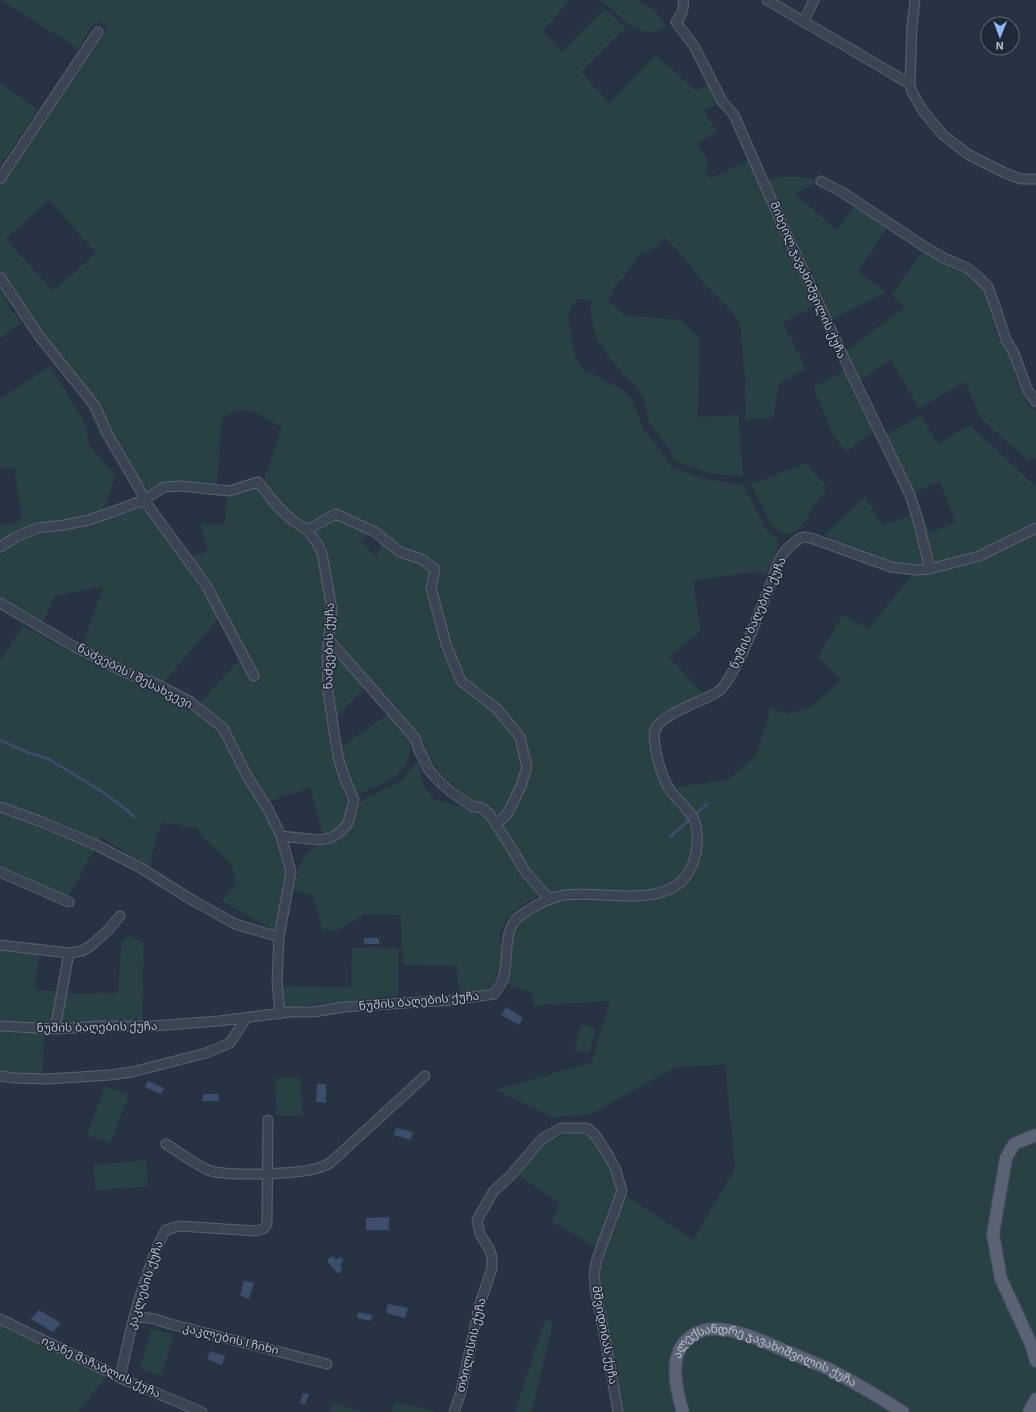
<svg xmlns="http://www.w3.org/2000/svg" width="1036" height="1412" font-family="'Exo 2','Noto Sans Georgian',sans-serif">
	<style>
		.green { fill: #294044; fill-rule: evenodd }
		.water { fill: #3c4e6c }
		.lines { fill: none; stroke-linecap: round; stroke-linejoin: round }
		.stream { stroke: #3c4e6c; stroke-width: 2.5 }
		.minor-casing { stroke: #596270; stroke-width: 11 }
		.major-casing { stroke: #454d5c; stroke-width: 14 }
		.minor { stroke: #3b4453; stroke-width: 9 }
		.major { stroke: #596373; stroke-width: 12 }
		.labels { text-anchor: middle; stroke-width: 3; stroke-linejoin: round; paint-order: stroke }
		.street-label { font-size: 12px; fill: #b8bfcc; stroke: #202938 }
	</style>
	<rect width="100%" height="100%" fill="#273243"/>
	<path class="green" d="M 1,0 L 569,0 L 543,31 L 562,52 L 605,9 L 626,27 L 581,72 L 609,103 L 656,55 L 696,91 L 711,83 L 720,102 L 704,111 L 717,131 L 697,144 L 709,161 L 705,169 L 710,179 L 751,159 L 816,305 L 783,323 L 806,369 L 779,383 L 773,418 L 746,419 L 745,380 L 740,324 L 729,308 L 700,279 L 688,263 L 665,237 L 657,247 L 640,254 L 626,274 L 615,287 L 608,301 L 625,315 L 681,320 L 699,338 L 698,417 L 739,415 L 743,477 L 708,473 L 674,461 L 672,453 L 649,422 L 644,399 L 636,387 L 622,373 L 609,357 L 596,338 L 591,316 L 590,306 L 592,301 L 576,299 L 568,316 L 575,357 L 585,371 L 599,377 L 625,392 L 632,399 L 642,426 L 673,468 L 705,479 L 743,485 L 766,530 L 778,539 L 778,548 L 766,575 L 751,572 L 693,581 L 701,631 L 669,657 L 700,691 L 711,691 L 658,721 L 654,757 L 664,790 L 689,818 L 693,829 L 694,844 L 691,861 L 682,877 L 666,886 L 650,891 L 625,893 L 573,890 L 548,893 L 526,870 L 499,826 L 511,816 L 533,769 L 525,737 L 501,707 L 464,678 L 448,645 L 433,588 L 438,569 L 334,511 L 308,526 L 278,503 L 264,480 L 282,427 L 252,411 L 238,410 L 222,418 L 217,484 L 208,486 L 161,482 L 148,496 L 140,493 L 101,438 L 80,390 L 16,298 L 0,271 L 0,187 L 108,28 L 99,21 L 90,29 L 79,49 ZM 49,200 L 96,253 L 53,291 L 6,239 Z
		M 601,0 L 635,0 L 654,10 L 667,26 C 664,27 661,30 659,31 C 637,37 616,12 601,0 Z
		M 0,83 L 38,110 L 0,166 Z
		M 777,177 C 789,177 808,175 818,182 L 795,194 L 837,230 L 856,204 L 888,226 L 858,272 L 887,292 L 829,321 L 766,181 Z
		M 922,251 L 959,270 L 966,272 L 985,289 L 997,336 L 1009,353 L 1018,385 L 1028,404 L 1036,411 L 1036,458 L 1029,461 L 980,418 L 965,381 L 919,409 L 891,360 L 859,381 L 845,352 L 905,307 L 892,295 Z
		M 0,282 L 11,310 L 22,322 L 0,338 Z
		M 50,366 L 85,423 L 90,447 L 116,475 L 104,510 L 88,517 L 46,522 L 28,528 L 0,543 L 0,525 L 22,521 L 14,468 L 0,469 L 0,399 Z
		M 846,370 L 875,430 L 846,452 L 832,433 L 813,387 Z
		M 921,415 L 938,444 L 970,425 L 1036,487 L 1036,524 L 983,551 L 932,565 L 885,435 ZM 939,482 L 956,522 L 930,533 L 913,493 Z
		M 806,463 L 827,487 L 800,528 L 792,533 L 784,534 L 771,525 L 748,477 L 755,483 Z
		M 256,486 L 274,509 L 304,533 L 316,548 L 319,556 L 327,604 L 322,671 L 324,702 L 332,749 L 340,781 L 347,801 L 346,816 L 340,825 L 331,832 L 323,835 L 310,788 L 269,801 L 250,775 L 224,722 L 200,703 L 241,658 L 253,679 L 259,678 L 207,580 L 191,556 L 208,552 L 200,524 L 225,524 L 228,493 Z
		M 865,497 L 883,525 L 913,514 L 926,564 C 901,573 848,545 824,535 Z
		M 142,507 L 184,560 L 204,588 L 219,618 L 164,682 C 135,675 110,656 82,647 L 103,587 L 54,596 L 43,623 L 0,598 L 0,551 L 36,531 L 88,523 Z
		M 336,517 L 371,533 L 360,541 L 377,558 L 381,541 L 431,570 L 426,588 L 443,644 L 459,683 L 493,710 L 518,739 L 524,767 L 518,786 L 506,809 L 501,813 L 495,813 L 483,804 L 472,799 L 458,789 L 438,771 L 432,762 L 420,752 L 420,739 L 414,731 L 332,639 L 336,600 L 328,564 L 327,548 L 314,531 Z
		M 1036,528 L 1036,1412 L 622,1412 L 599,1277 L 605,1253 L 616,1226 L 624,1194 L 693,1240 L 735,1169 L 725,1065 L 676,1067 L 589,1115 L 552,1118 L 533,1107 L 495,1090 L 592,1062 L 610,1001 L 534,1006 L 532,993 L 511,986 L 503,981 L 516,919 L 549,899 L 665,891 L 693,864 L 697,831 L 673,788 L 730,779 L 756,755 L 771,708 L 788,714 L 812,706 L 841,680 L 818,656 L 843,615 L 868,629 L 916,570 L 943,566 Z
		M 23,626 L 94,664 L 159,690 L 187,707 L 220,731 L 244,780 L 266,813 L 277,837 L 287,875 L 275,931 L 221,901 L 236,883 L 231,864 L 204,838 L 196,828 L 163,822 L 156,836 L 150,867 L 101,837 L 68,898 L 0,869 L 0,661 Z
		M 332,646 L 365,687 L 335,719 L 332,692 Z
		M 389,713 L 411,737 C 412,777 389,780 358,794 L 354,794 L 340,748 Z
		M 418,761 L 420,765 L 421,777 L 426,789 L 435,800 L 480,811 L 484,813 L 512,852 L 519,871 L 540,895 C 525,903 505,914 500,932 C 499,938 502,944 502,950 C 503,964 499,986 484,990 C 477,992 467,991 459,992 L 457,966 L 403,965 L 401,915 L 364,914 L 339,930 L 323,930 L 313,896 L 293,890 C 297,872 301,851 321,844 C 333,839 340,841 348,830 C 357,820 354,806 365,798 L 403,780 L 415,763 Z
		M 128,935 L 144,943 L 142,1021 L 58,1025 L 66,994 L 118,993 L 121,943 Z
		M 352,947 L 398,948 L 398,996 L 282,1008 L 281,986 L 351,987 Z
		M 0,949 L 39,953 L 35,990 L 58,991 L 52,1026 L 0,1022 Z
		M 581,1025 L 596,1028 L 589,1054 L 574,1051 Z
		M 0,1031 L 45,1033 L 42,1073 L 12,1075 L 0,1072 Z
		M 275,1078 L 301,1078 L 302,1115 L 276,1115 Z
		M 105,1086 L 129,1095 L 110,1144 L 87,1135 Z
		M 579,1131 C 591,1136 598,1144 604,1156 C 610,1165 616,1176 617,1187 C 617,1200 602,1235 597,1248 L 551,1221 L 560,1204 L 518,1175 L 544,1144 L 570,1132 Z
		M 146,1160 L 148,1186 L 96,1191 L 93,1165 Z
		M 545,1320 L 553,1322 L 532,1412 L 515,1412 Z
		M 0,1323 L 107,1376 L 78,1412 L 0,1412 Z
		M 151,1328 L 174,1335 L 161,1376 L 140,1369 Z
		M 395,1402 L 438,1412 L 392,1412 Z
		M 333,1403 L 360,1411 L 359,1412 L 330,1412 Z"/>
	<path class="water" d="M 364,938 L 379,938 L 379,944 L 364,944 Z
		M 506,1007 L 523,1018 L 519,1025 L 501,1015 Z
		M 148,1081 L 164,1088 L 161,1094 L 145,1087 Z
		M 317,1084 L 326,1084 L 326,1103 L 316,1102 Z
		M 203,1094 L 218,1094 L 219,1101 L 202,1101 Z
		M 396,1128 L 413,1132 L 411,1140 L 394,1135 Z
		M 389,1217 L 389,1230 L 366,1230 L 366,1218 Z
		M 333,1256 L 336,1260 L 338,1258 L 342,1258 L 344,1259 L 340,1265 L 342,1268 L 340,1273 L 337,1273 L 328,1262 L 328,1259 Z
		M 244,1281 L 254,1283 L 249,1299 L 240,1296 Z
		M 388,1304 L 408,1308 L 405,1318 L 386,1313 Z
		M 39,1310 L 61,1323 L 53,1332 L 31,1319 Z
		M 358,1312 L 372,1315 L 371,1321 L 357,1318 Z
		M 210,1351 L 225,1356 L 222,1365 L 207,1359 Z
		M 303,1393 L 309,1394 L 305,1404 L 300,1403 Z"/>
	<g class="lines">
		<path class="stream" d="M 0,740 L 29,753 L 49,759 L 104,793 L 128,811 L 134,817
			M 670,837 L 707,804"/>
		<g class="minor-casing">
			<path id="minor" d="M 683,0 C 685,9 681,15 676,22 L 694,46 L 722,101 L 734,115 L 785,231 L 852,375 L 910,495 L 918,520 L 930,569
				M 767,0 L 910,84
				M 915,0 L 912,26 L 910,84 L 912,92 L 923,111 L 943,135 L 969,155 L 1005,173 L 1021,179 L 1036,179
				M 804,21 L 814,0
				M 0,179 L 98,32
				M 821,181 L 842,192 L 925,247 L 944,258 L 967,268 L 976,275 L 988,287 L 996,309 L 1006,340 L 1013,351 L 1028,391 L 1036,402
				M 0,277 L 39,336 L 95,406 L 108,435 L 140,490 L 144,500 L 206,585 L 254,676
				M 307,530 L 336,514 L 375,532 L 400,552 L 421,559 L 435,569 L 431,588 L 446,644 L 461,681 L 497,709 L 520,737 L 527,767 L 521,786 L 508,813 L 496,825
				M 0,547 L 16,537 L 37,528 L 64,525 L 89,520 L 109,513 L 144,500 L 164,487 L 181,486 L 229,491 L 258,482 L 278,507 L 292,520 L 307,530 L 317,543 L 322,553 L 332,610 L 327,652 L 328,692 L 338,757 L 345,779 L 354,800 L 348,823 L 340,832 L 330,838 L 319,840 L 281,836
				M 0,603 L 75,647 L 127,673 L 154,683 L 189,701 L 223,728 L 247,776 L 268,809 L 281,836 L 291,872 L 279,937 L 277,982 L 280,1014
				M 329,640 L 415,738 L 418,748 L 429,770 L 438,780 L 451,792 L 472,806 L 482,808 L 490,815 L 514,852 L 524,870 L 549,899
				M 0,807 L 37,820 L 94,844 L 141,868 L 187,897 L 235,924 L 279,937
				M 0,872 L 69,902
				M 0,945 L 69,953 L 82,951 L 93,944 L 108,930 L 120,916
				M 0,1026 L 55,1029 L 100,1026 L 153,1026 L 219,1021 L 290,1012 L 313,1012 L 344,1007 L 452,1000 L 494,994 C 497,989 502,984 503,979 C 509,961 503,934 516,919 C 519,916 524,914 527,911 C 539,903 551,897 565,895 C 604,889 675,914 693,863 C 698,850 700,828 692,816 C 685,806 675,798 668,787 C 663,778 658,761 656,751 C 655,744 653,737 655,730 C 660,714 705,701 719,691 C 728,684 735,666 741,656 C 752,633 760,609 770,586 C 773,577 776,565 781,557 C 784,551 797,538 804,537 C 807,537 812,539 814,539 L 891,567 L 916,570 L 930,569 L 979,556 L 1036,528
				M 55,1029 L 69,953
				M 0,1076 L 13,1078 L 48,1079 L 110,1075 L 132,1072 L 206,1053 L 230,1043 L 246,1018
				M 166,1144 C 179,1152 193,1163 208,1170 C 226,1177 299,1174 318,1168 C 322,1167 326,1165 330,1163 L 425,1076
				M 134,1316 L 155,1319 L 170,1324 L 327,1364
				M 0,1319 L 127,1381 L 202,1412
				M 120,1378 C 128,1341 136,1305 149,1269 C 154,1255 158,1242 166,1230 L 179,1226 L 257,1231 L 264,1228 L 267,1224 L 268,1120
				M 454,1412 L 461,1392 L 479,1307 L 492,1268 L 492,1257 L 489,1249 L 480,1234 L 477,1220 L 493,1192 L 511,1175 L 542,1139 L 561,1128 L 587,1128 L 595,1135 L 607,1153 L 616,1170 L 622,1191 L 597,1259 L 594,1274 L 596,1294 L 605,1338 L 618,1412"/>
		</g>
		<g class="major-casing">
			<g id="major">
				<path d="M 1036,1135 L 1014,1144 L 1006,1158 L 993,1234 L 1001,1279 L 1031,1344 L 1036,1361"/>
				<path id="s1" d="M 683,1412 C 677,1393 670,1365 681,1347 C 687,1336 701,1329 714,1329 C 738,1329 760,1340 781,1349 C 797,1356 813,1362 829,1369 C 854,1382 879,1397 903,1412"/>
				<path d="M 1029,1412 L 1036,1399"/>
			</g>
		</g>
		<use href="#minor" class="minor"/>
		<use href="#major" class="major"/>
	</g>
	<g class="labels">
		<g class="street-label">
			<text transform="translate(808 280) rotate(66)" y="4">მიხეილ ჯავახიშვილის ქუჩა</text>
			<text transform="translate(758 613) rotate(-66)" y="4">ნუშის ბაღების ქუჩა</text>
			<text transform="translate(329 646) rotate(-89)" y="4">ნაძვების ქუჩა</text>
			<text transform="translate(135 676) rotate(27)" y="4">ნაძვების I შესახვევი</text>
			<text transform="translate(419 1001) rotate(-5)" y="4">ნუშის ბაღების ქუჩა</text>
			<text transform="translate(97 1027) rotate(-1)" y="4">ნუშის ბაღების ქუჩა</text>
			<text transform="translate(145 1285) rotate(-72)" y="4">კაკლების ქუჩა</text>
			<text transform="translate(605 1335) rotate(80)" y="4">მშვიდობას ქუჩა</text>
			<text transform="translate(231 1339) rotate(14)" y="4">კაკლების I ჩიხი</text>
			<text transform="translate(471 1345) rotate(-77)" y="4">თბილისის ქუჩა</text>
			<text transform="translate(101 1367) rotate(25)" y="4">ივანე მაჩაბლის ქუჩა</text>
			<text dy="4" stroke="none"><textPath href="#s1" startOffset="157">ალექსანდრე ჯავახიშვილის ქუჩა</textPath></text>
		</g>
	</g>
	<g transform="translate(1000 36) rotate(181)"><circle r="19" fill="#202938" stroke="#5d6573"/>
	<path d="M0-3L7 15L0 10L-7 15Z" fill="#90b6f9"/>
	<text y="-6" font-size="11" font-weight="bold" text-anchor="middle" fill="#b8bfcc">N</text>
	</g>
</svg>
